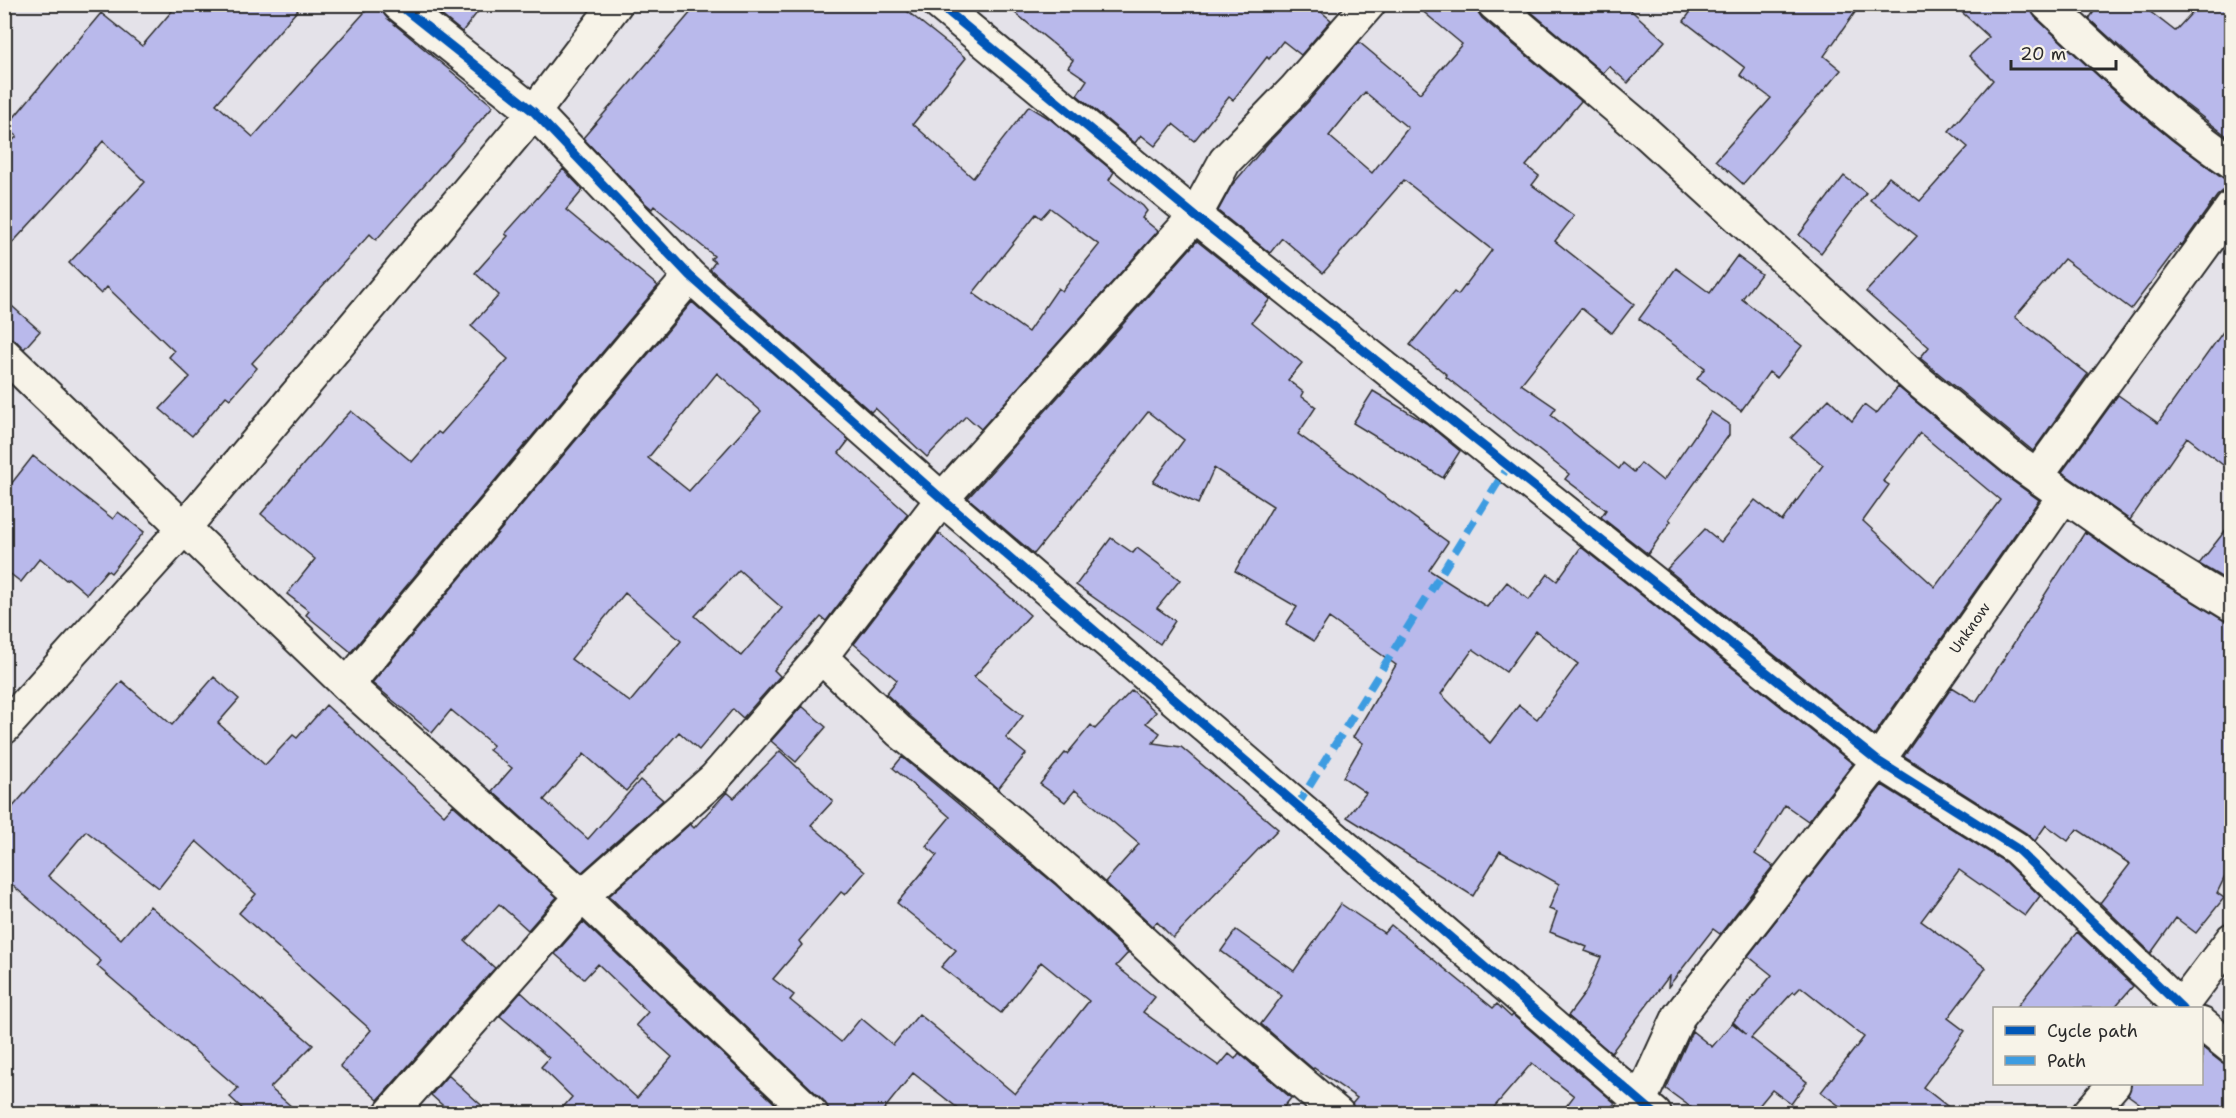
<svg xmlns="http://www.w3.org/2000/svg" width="2236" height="1118" font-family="'Shantell Sans',sans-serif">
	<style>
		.building { fill: #b9b9eb; stroke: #2b2b2b; stroke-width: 1.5; fill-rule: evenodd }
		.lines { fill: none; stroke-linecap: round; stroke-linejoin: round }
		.street-casing { stroke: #2b2b2b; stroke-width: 36 }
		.street { stroke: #f7f3e8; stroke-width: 32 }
		.quiet { stroke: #3d9ce1; stroke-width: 8; stroke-dasharray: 15 8; stroke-linecap: butt }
		.cycleway-casing { stroke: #f7f3e8; stroke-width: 13 }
		.cycleway { stroke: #0057b8; stroke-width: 9 }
		.labels { text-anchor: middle; stroke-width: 5; stroke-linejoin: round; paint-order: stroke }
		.street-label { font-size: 15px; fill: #2b2b2b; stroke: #f7f3e8 }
	</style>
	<rect width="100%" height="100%" fill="#e4e2e9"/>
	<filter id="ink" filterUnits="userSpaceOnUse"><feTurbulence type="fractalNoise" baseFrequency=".0167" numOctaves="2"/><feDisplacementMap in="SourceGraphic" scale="12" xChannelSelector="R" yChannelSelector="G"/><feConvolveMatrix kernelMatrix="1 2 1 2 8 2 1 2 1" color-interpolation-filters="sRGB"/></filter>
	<g filter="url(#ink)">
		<path class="building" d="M 178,4 L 303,4 L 216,104 L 253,137 L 372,4 L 380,4 L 382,11 L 387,18 L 493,106 L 376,240 L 370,234 L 252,363 L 257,368 L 230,399 L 226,396 L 192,436 L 160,409 L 190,377 L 169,357 L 174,351 L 107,287 L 101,294 L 69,263 L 145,182 L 103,141 L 70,180 L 4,252 L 4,150 L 17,136 L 6,127 L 101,13 L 142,46 Z
			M 428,4 L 484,4 L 462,32 Z
			M 698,4 L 898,4 L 966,58 L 913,124 L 973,178 L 1029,106 L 1050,119 L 1114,172 L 1109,180 L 1143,206 L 1147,211 L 1142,218 L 1158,231 L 981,429 L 966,416 L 927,457 L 875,408 L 871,412 L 710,269 L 715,262 L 711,259 L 714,256 L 654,206 L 652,209 L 645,203 L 583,138 ZM 1050,208 L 1099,245 L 1062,291 L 1058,288 L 1028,332 L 973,293 L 1036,214 L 1041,218 Z
			M 1004,4 L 1312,4 L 1331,20 L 1301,55 L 1283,41 L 1269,59 L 1267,57 L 1233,100 L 1229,97 L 1194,141 L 1173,124 L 1155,146 L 1141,135 L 1135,143 L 1077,95 L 1087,80 L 1068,67 L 1073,60 Z
			M 1414,4 L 1477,4 L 1477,11 L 1482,18 L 1581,101 L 1526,166 L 1539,176 L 1532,185 L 1574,216 L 1555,241 L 1634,304 L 1612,333 L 1581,308 L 1521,384 L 1556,408 L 1551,415 L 1619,469 L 1623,463 L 1634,472 L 1641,463 L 1663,481 L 1711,412 L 1729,424 L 1729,435 L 1669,519 L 1671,521 L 1648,554 L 1601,517 L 1606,510 L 1565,479 L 1569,474 L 1446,377 L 1447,375 L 1410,345 L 1454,292 L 1458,295 L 1492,250 L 1404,180 L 1323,273 L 1282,238 L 1270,253 L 1218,211 L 1232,185 L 1268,143 L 1308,102 L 1359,42 L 1420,93 L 1462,44 ZM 1365,92 L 1408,128 L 1372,173 L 1329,136 Z
			M 1522,4 L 1624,4 L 1665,41 L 1628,83 L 1609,66 L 1603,73 Z
			M 1696,4 L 1861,4 L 1824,56 L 1841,70 L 1743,184 L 1716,160 L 1771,98 L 1740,75 L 1745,68 L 1684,21 Z
			M 1953,4 L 2030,4 L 2035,17 L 2124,100 L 2172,140 L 2231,184 L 2217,196 L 2182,245 L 2180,244 L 2131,309 L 2064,259 L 2015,317 L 2088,374 L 2033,451 L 1920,358 L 1929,347 L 1866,292 L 1917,236 L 1870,200 L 1889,177 L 1920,201 L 1968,147 L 1949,131 L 1993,80 L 1969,56 L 1989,37 Z
			M 2099,4 L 2140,4 L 2175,31 L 2200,4 L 2232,4 L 2232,140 L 2171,93 L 2089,19 Z
			M 563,169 L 583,190 L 566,210 L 658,286 L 351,652 L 306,615 L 309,611 L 287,594 L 315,559 L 261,514 L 332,431 L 351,411 L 412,462 L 438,432 L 441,434 L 508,359 L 471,326 L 499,295 L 475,273 L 508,236 L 505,234 Z
			M 1844,176 L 1866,193 L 1821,253 L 1799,235 Z
			M 1197,241 L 1270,299 L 1252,322 L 1302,363 L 1288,380 L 1303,392 L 1301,396 L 1316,407 L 1298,434 L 1448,542 L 1429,570 L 1487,607 L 1507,582 L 1529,600 L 1548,574 L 1557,581 L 1581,547 L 1853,764 L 1808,821 L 1785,805 L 1755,854 L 1773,866 L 1720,934 L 1713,929 L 1668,987 L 1669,976 L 1611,1053 L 1568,1016 L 1585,993 L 1601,957 L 1585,951 L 1587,947 L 1550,932 L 1557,912 L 1549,909 L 1559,884 L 1500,851 L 1473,896 L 1347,817 L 1366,793 L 1343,777 L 1363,743 L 1353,737 L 1396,665 L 1329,618 L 1314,641 L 1286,624 L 1297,607 L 1235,571 L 1273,506 L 1214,468 L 1198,504 L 1153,482 L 1184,440 L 1148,412 L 1034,554 L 968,498 ZM 1536,631 L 1578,664 L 1537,719 L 1519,705 L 1490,743 L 1441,694 L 1473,649 L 1506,672 Z
			M 1737,256 L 1761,274 L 1742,299 L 1802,346 L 1777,378 L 1769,372 L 1741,411 L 1697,379 L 1705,368 L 1639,319 L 1676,268 L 1710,293 Z
			M 4,299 L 40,331 L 24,349 L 16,341 L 4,336 Z
			M 692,302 L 849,440 L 839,453 L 908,514 L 826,621 L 821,617 L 774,670 L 780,676 L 743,718 L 733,709 L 699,750 L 679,732 L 626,791 L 584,754 L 544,800 L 588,839 L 640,780 L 663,800 L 582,872 L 492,791 L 512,768 L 489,750 L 493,745 L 451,710 L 432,733 L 372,683 ZM 717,373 L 761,411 L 689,491 L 648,458 ZM 739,570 L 782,608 L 741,656 L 695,616 ZM 625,593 L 681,641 L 630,702 L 571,659 Z
			M 2232,319 L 2232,472 L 2187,437 L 2130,520 L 2062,472 L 2118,395 L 2158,423 Z
			M 1898,387 L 2007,477 L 2039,500 L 1874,735 L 1667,569 L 1705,529 L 1721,542 L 1755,500 L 1782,521 L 1823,465 L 1791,438 L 1829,399 L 1852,421 L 1864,405 L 1876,414 ZM 1920,433 L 2000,500 L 1935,587 L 1863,521 L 1889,485 L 1883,481 Z
			M 1373,391 L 1426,423 L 1460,451 L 1443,478 L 1353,423 Z
			M 33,456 L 113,519 L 118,512 L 144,532 L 111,573 L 107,570 L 87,594 L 68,578 L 66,580 L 40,558 L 21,582 L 4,569 L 4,493 Z
			M 2232,522 L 2232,567 L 2223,578 L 2199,564 Z
			M 2085,532 L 2133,565 L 2223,620 L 2232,623 L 2232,862 L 2217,893 L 2224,898 L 2196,933 L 2176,918 L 2151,953 L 2100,903 L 2130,864 L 2077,829 L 2068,841 L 2046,825 L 2035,841 L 2026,833 L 1904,756 L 1952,687 L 1976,702 Z
			M 939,533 L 1030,615 L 974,677 L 1023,716 L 1006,738 L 1026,754 L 998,789 L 911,717 L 886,694 L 897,680 L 854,644 Z
			M 1111,538 L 1133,553 L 1137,548 L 1180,580 L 1157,608 L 1175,621 L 1160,644 L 1076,585 Z
			M 214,677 L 239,699 L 218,723 L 265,765 L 293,735 L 297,738 L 326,705 L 444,815 L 453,805 L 557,897 L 528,930 L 499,904 L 465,941 L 495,968 L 378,1100 L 340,1066 L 371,1030 L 239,913 L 256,894 L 196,841 L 159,888 L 86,831 L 48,876 L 121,939 L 150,906 L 313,1045 L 270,1088 L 299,1113 L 247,1113 L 230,1097 L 238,1088 L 97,966 L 101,961 L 4,878 L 4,817 L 122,681 L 172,725 Z
			M 1132,690 L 1156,712 L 1146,723 L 1160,733 L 1153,743 L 1181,747 L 1278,829 L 1173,938 L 1157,922 L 1153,926 L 1105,882 L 1139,844 L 1075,790 L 1065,802 L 1040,784 L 1065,753 L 1067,754 L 1091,725 L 1095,729 Z
			M 802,706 L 826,727 L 796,762 L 771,741 Z
			M 780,751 L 833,801 L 811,825 L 865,872 L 845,895 L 841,892 L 799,941 L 802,945 L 773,979 L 794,995 L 790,1000 L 841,1042 L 861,1018 L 893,1045 L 919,1014 L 1015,1094 L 1089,1001 L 1041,962 L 1001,1013 L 941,967 L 956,950 L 897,903 L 937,855 L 926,846 L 950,817 L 893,768 L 902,757 L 1056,885 L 1128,953 L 1116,966 L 1155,997 L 1143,1012 L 1219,1066 L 1229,1054 L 1235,1059 L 1239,1053 L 1291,1098 L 1279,1113 L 964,1113 L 913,1073 L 881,1113 L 829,1113 L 824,1101 L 609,896 L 690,824 L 694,828 L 727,792 L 734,798 Z
			M 1882,785 L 2005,862 L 2040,896 L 2025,916 L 1959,870 L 1921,921 L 1986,968 L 1948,1018 L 1965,1031 L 1923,1087 L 1956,1113 L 1849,1113 L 1821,1092 L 1864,1037 L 1801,987 L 1795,993 L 1793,992 L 1751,1038 L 1807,1082 L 1791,1104 L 1772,1090 L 1753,1113 L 1699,1113 L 1666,1089 L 1692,1031 L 1712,1047 L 1732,1023 L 1746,1034 L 1733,1022 L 1772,975 L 1748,956 Z
			M 1341,904 L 1384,933 L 1391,925 L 1493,1008 L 1497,1004 L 1511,1017 L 1513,1015 L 1615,1103 L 1606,1113 L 1561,1113 L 1574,1096 L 1532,1063 L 1489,1113 L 1355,1113 L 1352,1104 L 1357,1098 L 1314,1068 L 1313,1069 L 1261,1024 L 1282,996 L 1221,951 L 1236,930 L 1294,971 Z
			M 583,922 L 785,1113 L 558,1113 L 572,1097 L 541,1067 L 549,1058 L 500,1016 L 521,992 L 637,1098 L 672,1057 L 636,1025 L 648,1012 L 598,964 L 584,979 L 555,954 Z
			M 2077,932 L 2133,986 L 2114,1008 L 2016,1008 Z
			M 2203,1048 L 2221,1062 L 2232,1066 L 2232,1113 L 2153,1113 L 2128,1095 L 2131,1083 L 2202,1083 L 2202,1051 Z
			M 448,1075 L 490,1113 L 451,1113 L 431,1095 Z"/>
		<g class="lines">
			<g class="street-casing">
				<path id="street" d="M 398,4 L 534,112 L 690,276 L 942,499 L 1655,1114
					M 939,4 L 1195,216 L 1878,761 L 2016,848 L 2182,1008
					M 1494,4 L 1643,130 L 1916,379 L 2018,463 L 2142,550 L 2232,605
					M 2047,4 C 2106,59 2165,117 2232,162
					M 4,354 L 347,685 L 582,896 L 812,1114
					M 2037,476 L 2232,207
					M 821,657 L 899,731 L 1002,815 L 1068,872 L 1214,1008 L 1338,1114
					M 347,685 L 690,276
					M 4,728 L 185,527 L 534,112 L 616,4
					M 2180,1008 L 2232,939
					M 2202,1024 L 2232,1048
					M 390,1114 L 582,896 L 714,779 L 821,657 L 942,499 L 1195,216 L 1225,161 L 1294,90 L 1369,4
					M 1631,1114 L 1640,1101 L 1679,1016 L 1878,761 L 2064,496
					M 2088,1114 L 2114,1084"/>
			</g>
			<use href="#street" class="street"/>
			<path class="quiet" d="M 1297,806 L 1508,466"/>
			<g class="cycleway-casing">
				<path id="cycleway" d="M 398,4 L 534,112 L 690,276 L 942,499 L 1655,1114
					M 939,4 L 1195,216 L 1878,761 L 2016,848 L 2182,1008"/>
			</g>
			<use href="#cycleway" class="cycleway"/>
		</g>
	</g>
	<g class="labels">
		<g class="street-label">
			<text transform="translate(1970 628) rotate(-55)" y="5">Unknow</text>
		</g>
	</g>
	<rect width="2236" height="1118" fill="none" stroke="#f7f3e8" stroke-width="24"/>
	<rect x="12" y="12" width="2212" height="1094" fill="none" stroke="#2b2b2b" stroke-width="2" filter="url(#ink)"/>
	<rect x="1993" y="1007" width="210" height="78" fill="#f7f3e8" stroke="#a5a39c" stroke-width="1.5"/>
	<rect x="2005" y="1026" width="30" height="9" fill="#0057b8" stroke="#a5a39c" stroke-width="1.5"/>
	<text x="2047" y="1037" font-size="18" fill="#2b2b2b">Cycle path</text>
	<rect x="2005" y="1056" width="30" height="9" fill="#3d9ce1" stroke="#a5a39c" stroke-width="1.5"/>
	<text x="2047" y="1067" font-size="18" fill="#2b2b2b">Path</text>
	<path d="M2011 60v9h105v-9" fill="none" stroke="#2b2b2b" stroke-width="3"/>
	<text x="2020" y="60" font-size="18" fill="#2b2b2b" stroke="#f7f3e8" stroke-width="4.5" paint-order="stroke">20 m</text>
</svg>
